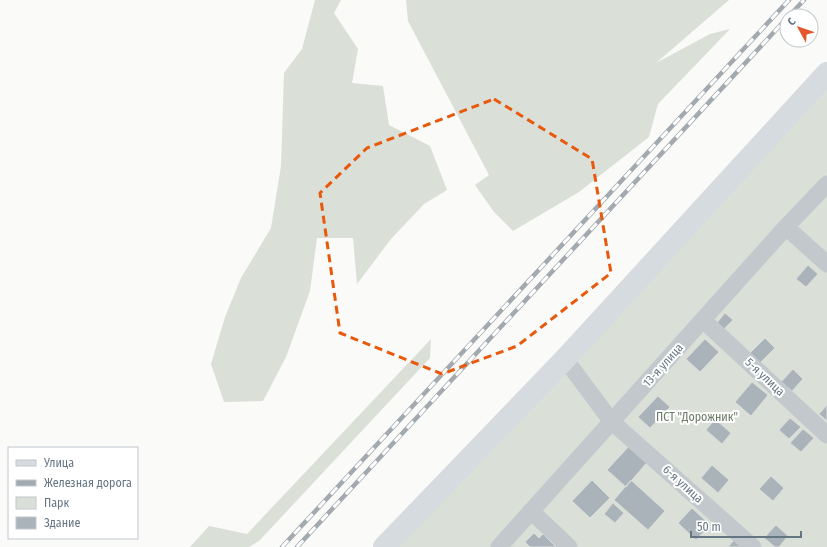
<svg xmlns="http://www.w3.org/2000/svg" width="827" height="547" font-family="'Fira Sans Condensed',sans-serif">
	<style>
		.green { fill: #dadfd7 }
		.building { fill: #aab3b9; stroke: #dcdcda }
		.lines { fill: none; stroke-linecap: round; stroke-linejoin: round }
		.street { stroke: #c3c8cc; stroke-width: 17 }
		.secondary { stroke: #d6dbdf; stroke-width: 22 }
		.rail-casing { stroke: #a2aab0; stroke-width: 4.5 }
		.rail { stroke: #fff; stroke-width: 3; stroke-dasharray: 9; stroke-linecap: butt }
		.marked { fill: none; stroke: #e8590c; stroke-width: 3; stroke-dasharray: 8 5; stroke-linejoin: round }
		.labels { text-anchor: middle; stroke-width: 4; stroke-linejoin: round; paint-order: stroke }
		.street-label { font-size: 12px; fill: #657683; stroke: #fff }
		.park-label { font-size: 12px; fill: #687a64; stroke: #fff }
	</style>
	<rect width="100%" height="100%" fill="#fafaf8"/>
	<path class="green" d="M 315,0 L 341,0 L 334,13 L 358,49 L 352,83 L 383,86 L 389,125 L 430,146 L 447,190 L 424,204 L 391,239 L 357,284 L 353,238 L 317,238 L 310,291 L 286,357 L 263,401 L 224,402 L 211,364 L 225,317 L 241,278 L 271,228 L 281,166 L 284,73 L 302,49 Z
		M 406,0 L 729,0 L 656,63 L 710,34 L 730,29 L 658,104 L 649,137 L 579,192 L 513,231 L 494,212 L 475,185 L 489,175 L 408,21 Z
		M 827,85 L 827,547 L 398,547 Z
		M 431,339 L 430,358 L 259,541 L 249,547 L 190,547 L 209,526 L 247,534 Z"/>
	<path class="building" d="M 808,265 L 818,274 L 806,287 L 796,279 Z
		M 725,313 L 733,320 L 723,330 L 716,324 Z
		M 765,338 L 775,348 L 760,363 L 750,353 Z
		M 705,339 L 719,352 L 700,372 L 686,359 Z
		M 793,369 L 803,379 L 792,391 L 781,382 Z
		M 752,382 L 768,395 L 751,416 L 735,402 Z
		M 658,396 L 670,407 L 650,428 L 638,417 Z
		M 827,405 L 827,421 L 819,414 Z
		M 790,418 L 801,427 L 789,439 L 779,430 Z
		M 715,419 L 731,433 L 722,444 L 706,430 Z
		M 803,429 L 814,438 L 801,452 L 790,443 Z
		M 631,444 L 649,460 L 626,487 L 607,470 Z
		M 712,465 L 729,480 L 718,493 L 701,478 Z
		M 771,476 L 784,488 L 773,501 L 759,489 Z
		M 592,480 L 610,498 L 590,518 L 572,501 Z
		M 631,480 L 665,511 L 648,530 L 614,500 Z
		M 613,503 L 624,513 L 615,523 L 604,514 Z
		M 692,508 L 710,525 L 696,540 L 678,523 Z
		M 776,525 L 788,536 L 779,547 L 775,547 L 764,538 Z
		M 534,533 L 539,538 L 543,534 L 556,547 L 530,547 L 525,542 Z
		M 735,539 L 743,547 L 728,547 Z"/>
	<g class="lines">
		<path class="street" d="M 786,227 L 827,264
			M 703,320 L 827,435
			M 565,359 L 612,422 L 753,547
			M 531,511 L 569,547
			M 499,547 L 786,227 L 827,184"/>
		<path class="secondary" d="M 384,547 L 565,359 L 827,73"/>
		<g class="rail-casing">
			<path id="rail" d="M 789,16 L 804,0
				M 282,547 L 789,0
				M 297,547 L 787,18"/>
		</g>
		<use href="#rail" class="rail"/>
	</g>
	<path class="marked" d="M 494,99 L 592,159 L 611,273 L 517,346 L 442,374 L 340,333 L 320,193 L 367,148 Z"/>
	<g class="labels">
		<g class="street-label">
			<text transform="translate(663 365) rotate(-48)" y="4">13-я улица</text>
			<text transform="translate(765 377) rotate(43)" y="4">5-я улица</text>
			<text transform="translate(683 484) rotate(42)" y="4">6-я улица</text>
		</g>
		<g class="park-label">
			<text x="697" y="421">ПСТ "Дорожник"</text>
		</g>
	</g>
	<rect x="8" y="447" width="130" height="92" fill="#ffffff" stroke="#c1c8cd"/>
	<rect x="16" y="460" width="20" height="6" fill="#d6dbdf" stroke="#c1c8cd"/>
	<text x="44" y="467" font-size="12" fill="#657683">Улица</text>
	<rect x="16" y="480" width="20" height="6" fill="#a2aab0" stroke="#c1c8cd"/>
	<text x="44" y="487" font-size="12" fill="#657683">Железная дорога</text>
	<rect x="16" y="497" width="20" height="12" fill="#dadfd7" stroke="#c1c8cd"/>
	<text x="44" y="507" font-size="12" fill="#657683">Парк</text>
	<rect x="16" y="517" width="20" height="12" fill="#aab3b9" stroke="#c1c8cd"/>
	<text x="44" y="527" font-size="12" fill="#657683">Здание</text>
	<g transform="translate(799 28) rotate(310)"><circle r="19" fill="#ffffff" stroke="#c1c8cd"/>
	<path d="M0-3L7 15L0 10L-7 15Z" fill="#e4572e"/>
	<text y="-6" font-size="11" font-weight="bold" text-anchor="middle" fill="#657683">С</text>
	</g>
	<path d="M691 531v6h110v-6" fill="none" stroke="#657683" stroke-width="2"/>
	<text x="697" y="531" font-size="12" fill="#657683" stroke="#ffffff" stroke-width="3" paint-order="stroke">50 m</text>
</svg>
